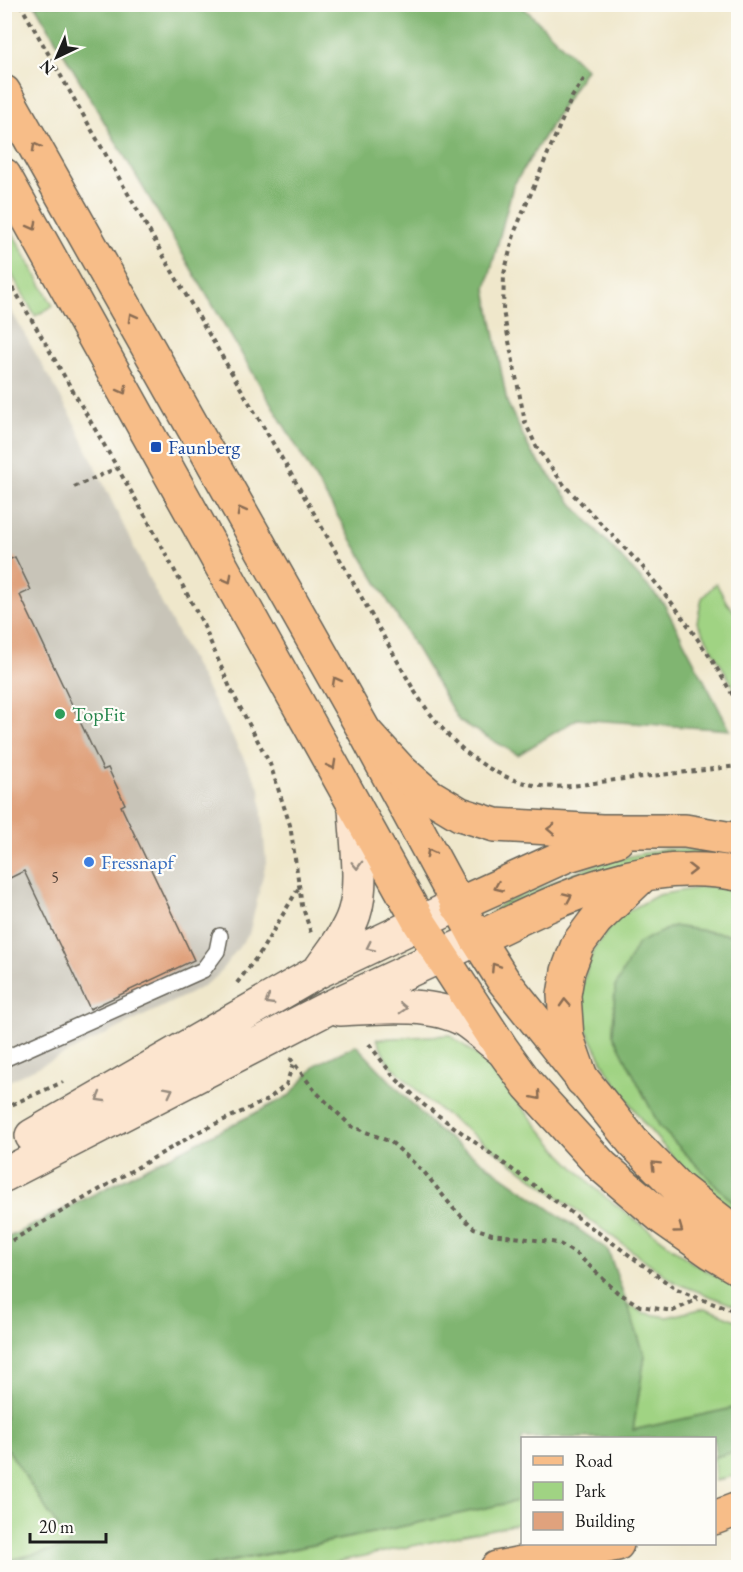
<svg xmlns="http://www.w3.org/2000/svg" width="743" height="1572" font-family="'EB Garamond',serif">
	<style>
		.industrial { fill: #c8c4b8 }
		.green { fill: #a0d383; stroke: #5e7850; stroke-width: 1.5 }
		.forest { fill: #80b571; stroke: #4e6846; stroke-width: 1.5 }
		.building { fill: #e0a27d }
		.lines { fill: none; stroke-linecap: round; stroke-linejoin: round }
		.service-casing { stroke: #666359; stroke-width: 18 }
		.secondary-casing { stroke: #666359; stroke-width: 36 }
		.primary-casing { stroke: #666359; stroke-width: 36 }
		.motorway-casing { stroke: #666359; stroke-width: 36 }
		.path { stroke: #666359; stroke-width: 4; stroke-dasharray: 4.5 4.5; stroke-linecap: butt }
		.service { stroke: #fff; stroke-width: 15 }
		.secondary { stroke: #fce5cf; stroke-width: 33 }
		.primary { stroke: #f7bd88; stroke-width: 33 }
		.motorway { stroke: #f7bd88; stroke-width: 33 }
		.oneway { stroke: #8a6c52 }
		.oneway2 { stroke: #978b7e }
		.transit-dot { fill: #1a4fb4; stroke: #fdfcf7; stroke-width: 2 }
		.leisure-dot { fill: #2e9e5b; stroke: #fdfcf7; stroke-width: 2 }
		.shop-dot { fill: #3f7fe0; stroke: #fdfcf7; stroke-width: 2 }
		.labels { text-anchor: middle; stroke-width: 4.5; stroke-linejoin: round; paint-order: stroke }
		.number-label { font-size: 16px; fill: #4d3e34 }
		.transit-label { font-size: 20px; fill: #164399; stroke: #fdfcf7; text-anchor: start }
		.leisure-label { font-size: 20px; fill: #27864d; stroke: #fdfcf7; text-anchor: start }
		.shop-label { font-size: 20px; fill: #366cbe; stroke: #fdfcf7; text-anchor: start }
	</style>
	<rect width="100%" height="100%" fill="#fdfcf7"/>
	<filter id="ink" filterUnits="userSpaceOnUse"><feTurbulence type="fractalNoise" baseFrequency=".0167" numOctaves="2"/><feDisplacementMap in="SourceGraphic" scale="12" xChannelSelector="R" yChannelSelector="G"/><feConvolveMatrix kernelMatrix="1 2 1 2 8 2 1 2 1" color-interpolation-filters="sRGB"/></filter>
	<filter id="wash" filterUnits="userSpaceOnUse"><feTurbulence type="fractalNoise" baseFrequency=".008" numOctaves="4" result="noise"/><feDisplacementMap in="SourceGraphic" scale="24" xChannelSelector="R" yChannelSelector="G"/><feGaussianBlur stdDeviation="1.35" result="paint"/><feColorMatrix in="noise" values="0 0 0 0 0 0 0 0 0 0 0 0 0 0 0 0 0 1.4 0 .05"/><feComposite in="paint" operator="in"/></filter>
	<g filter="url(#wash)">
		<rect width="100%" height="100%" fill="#efe7cb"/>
		<path class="industrial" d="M 4,298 L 70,414 L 154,589 L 260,789 L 266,863 L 249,934 L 216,977 L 197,990 L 5,1083 Z"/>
		<path class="green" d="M 5,219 L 53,306 L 35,316 L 5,262 Z
			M 716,583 L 727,603 L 738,616 L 738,695 L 697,622 L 702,598 Z
			M 662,849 L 733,851 L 738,853 L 738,862 L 498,916 L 490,914 L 503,903 L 593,865 Z
			M 708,886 L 738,890 L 738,936 L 673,926 L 615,987 L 613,1034 L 660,1127 L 738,1208 L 738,1217 L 720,1202 L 677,1162 L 643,1122 L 608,1072 L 584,1025 L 580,992 L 593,950 L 617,917 L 658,895 Z
			M 450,1035 L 482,1059 L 561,1154 L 600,1193 L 693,1263 L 738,1288 L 738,1307 L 676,1283 L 430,1103 L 387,1061 L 377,1039 Z
			M 627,1304 L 644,1313 L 667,1317 L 705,1308 L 738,1321 L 738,1407 L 633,1430 L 645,1356 Z
			M 5,1445 L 71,1546 L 5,1561 Z
			M 738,1451 L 738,1475 L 715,1481 L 714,1457 Z
			M 522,1500 L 522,1523 L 312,1567 L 201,1568 L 377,1532 Z"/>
		<path class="forest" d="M 35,5 L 521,5 L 586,69 L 513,186 L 486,289 L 507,402 L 531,452 L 575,507 L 664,604 L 730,730 L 577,719 L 518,755 L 459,721 Z
			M 673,926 L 738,936 L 738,1208 L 660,1127 L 613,1034 L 615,987 L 638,943 Z
			M 356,1045 L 437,1130 L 608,1250 L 645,1356 L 633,1430 L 738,1407 L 738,1451 L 715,1457 L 714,1438 L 522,1438 L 522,1500 L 377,1532 L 201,1567 L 5,1567 L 5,1561 L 70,1546 L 5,1445 L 5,1239 L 289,1096 L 317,1064 Z"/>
		<g id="blocks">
			<path class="building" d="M 15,557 L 31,590 L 20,595 L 103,770 L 108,768 L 125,804 L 121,806 L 194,960 L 90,1009 L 24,871 L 4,881 L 4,562 Z"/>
		</g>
	</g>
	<g filter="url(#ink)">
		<use href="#blocks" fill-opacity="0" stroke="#666359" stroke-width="1.5"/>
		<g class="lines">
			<g class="service-casing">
				<path id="service" d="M 4,1059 L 203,970 L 217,951 L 220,936"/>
			</g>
			<g class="secondary-casing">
				<path id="secondary" d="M 319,971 C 331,953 347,935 354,914 C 364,884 356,838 355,806
					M 340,1009 C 377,1007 433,1001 466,1021 C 478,1029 488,1039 500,1048
					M 32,1136 L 319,971 L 457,905
					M 4,1175 L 324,1010 L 477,939"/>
			</g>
			<g class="primary-casing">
				<path id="primary" d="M 4,92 L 365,732 L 477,939 L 503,980 L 633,1142 L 678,1188 L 738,1235
					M 4,175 L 420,923 L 502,1049 L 528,1085 L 602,1166 L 664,1219 L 711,1252 L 738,1268"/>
			</g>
			<g class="motorway-casing">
				<path id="motorway" d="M 365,732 L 401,771 L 430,796 L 460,814 L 495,825 L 602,831 L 685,831 L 738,840
					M 457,905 L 565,856 L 617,840
					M 477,939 C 561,898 642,856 738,874
					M 582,1080 L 567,1038 L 564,995 L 568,971 L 578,944 L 596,920 L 643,875
					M 714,1518 L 738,1509
					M 497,1568 L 617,1544"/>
			</g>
			<path class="path" d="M 20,4 L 176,278 L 311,508 L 415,692 C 444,736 480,775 534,785 C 561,790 589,783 616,780 C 657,775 698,771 738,766
				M 584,79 L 572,97 L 515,231 L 504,274 L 503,311 L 525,422 L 537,448 L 565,486 L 641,565 L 676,608 L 712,660 L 738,704
				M 4,272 L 147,519 L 202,622 L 231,690 L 270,764 L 290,825 L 302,905 L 311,933
				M 74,487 L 117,468
				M 237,983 L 260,953 L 298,889
				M 369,1044 L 394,1077 L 424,1105 L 677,1290 L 738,1313
				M 290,1058 L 315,1091 L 351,1126 L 391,1142 L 424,1172 L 453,1208 L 474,1228 L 492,1234 L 558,1243 L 578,1255 L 617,1292 L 640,1306 L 673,1311 L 698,1299
				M 4,1108 L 63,1082
				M 4,1245 L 200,1131 L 267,1100 L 286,1085 L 293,1064"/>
			<use href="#service" class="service"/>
			<use href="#secondary" class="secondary"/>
			<use href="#primary" class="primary"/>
			<use href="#motorway" class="motorway"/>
		</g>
		<defs><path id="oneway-chevron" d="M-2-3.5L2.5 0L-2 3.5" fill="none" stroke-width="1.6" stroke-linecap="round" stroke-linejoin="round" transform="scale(1.5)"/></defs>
		<g class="oneway">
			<use href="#oneway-chevron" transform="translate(36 147) rotate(-119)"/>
			<use href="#oneway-chevron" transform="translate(33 226) rotate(61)"/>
			<use href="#oneway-chevron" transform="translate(132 317) rotate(-119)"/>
			<use href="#oneway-chevron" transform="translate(123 390) rotate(61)"/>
			<use href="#oneway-chevron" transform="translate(241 511) rotate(-119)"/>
			<use href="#oneway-chevron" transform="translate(228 579) rotate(61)"/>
			<use href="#oneway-chevron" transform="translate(336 681) rotate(-119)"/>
			<use href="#oneway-chevron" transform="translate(332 765) rotate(61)"/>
			<use href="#oneway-chevron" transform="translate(551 829) rotate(-178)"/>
			<use href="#oneway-chevron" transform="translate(430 853) rotate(-118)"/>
			<use href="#oneway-chevron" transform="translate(692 870)"/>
			<use href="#oneway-chevron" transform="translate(498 887) rotate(156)"/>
			<use href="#oneway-chevron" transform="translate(568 897) rotate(-24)"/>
			<use href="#oneway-chevron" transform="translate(495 967) rotate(-123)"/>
			<use href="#oneway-chevron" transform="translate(565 1003) rotate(-93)"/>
			<use href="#oneway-chevron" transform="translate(537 1096) rotate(49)"/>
			<use href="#oneway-chevron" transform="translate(655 1165) rotate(-135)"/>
			<use href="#oneway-chevron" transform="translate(679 1229) rotate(36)"/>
		</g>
		<g class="oneway2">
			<use href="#oneway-chevron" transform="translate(357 865) rotate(88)"/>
			<use href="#oneway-chevron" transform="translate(370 947) rotate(154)"/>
			<use href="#oneway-chevron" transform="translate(269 1001) rotate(149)"/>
			<use href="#oneway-chevron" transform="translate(403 1008) rotate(2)"/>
			<use href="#oneway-chevron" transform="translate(169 1091) rotate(-27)"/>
			<use href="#oneway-chevron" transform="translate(100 1098) rotate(150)"/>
		</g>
	</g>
	<rect class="transit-dot" x="150" y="441" width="12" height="12" rx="3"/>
	<circle class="leisure-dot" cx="60" cy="714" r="6"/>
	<circle class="shop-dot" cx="89" cy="862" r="6"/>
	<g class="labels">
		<g class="number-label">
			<text x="55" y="883">5</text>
		</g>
		<g class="transit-label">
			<text x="168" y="454">Faunberg</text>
		</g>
		<g class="leisure-label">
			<text x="72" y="721">TopFit</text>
		</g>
		<g class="shop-label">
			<text x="101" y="869">Fressnapf</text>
		</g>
	</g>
	<rect width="743" height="1572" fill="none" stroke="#fdfcf7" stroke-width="24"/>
	<rect x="521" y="1437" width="195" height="108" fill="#fdfcf7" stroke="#a3a29f" stroke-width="1.5"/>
	<rect x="533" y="1456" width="30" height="9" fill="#f7bd88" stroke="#a3a29f" stroke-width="1.5"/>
	<text x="575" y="1467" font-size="18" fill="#1c1c1c">Road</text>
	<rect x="533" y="1482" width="30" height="18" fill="#a0d383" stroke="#a3a29f" stroke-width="1.5"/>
	<text x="575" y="1497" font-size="18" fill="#1c1c1c">Park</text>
	<rect x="533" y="1512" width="30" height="18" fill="#e0a27d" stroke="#a3a29f" stroke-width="1.5"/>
	<text x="575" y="1527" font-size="18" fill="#1c1c1c">Building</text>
	<g transform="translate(57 57) rotate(224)" stroke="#fdfcf7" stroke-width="4.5" paint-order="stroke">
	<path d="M0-4.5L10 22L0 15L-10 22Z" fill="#1c1c1c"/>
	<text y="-9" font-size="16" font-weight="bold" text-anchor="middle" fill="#1c1c1c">N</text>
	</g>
	<path d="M30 1533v9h76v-9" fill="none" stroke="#1c1c1c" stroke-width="3"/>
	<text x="39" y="1533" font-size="18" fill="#1c1c1c" stroke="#fdfcf7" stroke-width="4.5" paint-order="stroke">20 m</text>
</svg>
